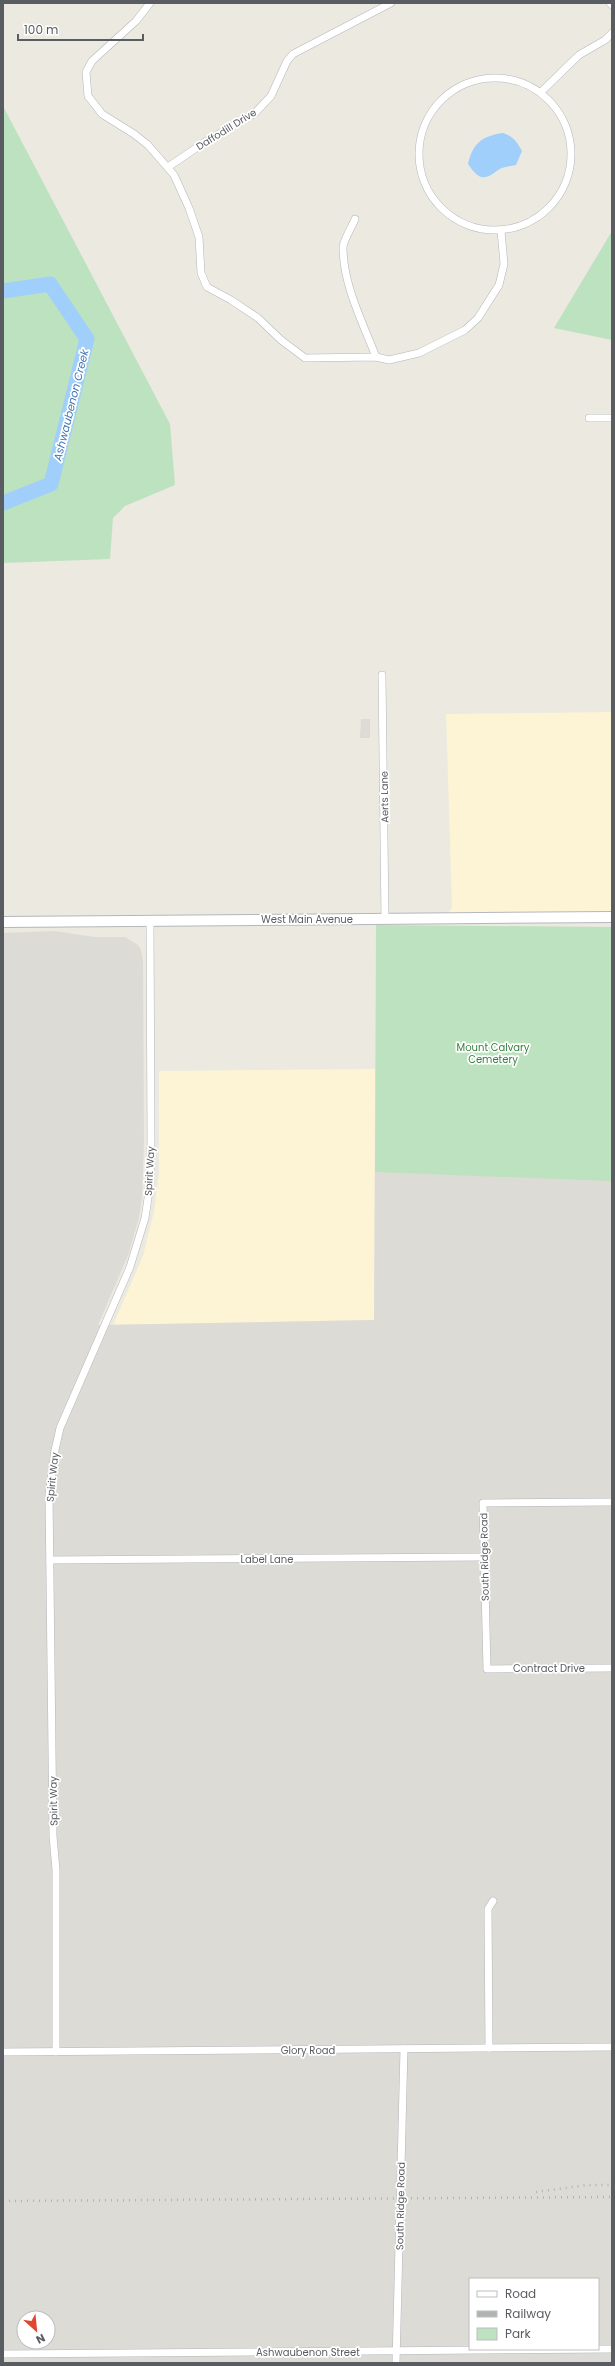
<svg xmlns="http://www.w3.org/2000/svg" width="615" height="2366" viewBox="0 0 615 2366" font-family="Poppins,sans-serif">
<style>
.commercial{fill:#fcf4d5}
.industrial{fill:#dddbd5;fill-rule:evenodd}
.green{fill:#bde2bf}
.water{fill:#a0cffb}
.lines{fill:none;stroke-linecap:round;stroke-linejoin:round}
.river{stroke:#a0cffb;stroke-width:15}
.minor-casing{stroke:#b3b6bb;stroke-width:8}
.secondary-casing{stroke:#b4b7bc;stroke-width:12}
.minor{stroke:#fff;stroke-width:7}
.secondary{stroke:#fff;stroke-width:10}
.rail{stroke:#b1b2b2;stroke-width:2.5;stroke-dasharray:1 5;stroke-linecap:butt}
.labels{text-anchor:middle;stroke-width:3.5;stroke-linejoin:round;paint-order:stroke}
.street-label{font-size:10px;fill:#595c61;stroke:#fff}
.park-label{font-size:10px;fill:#37813e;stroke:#fff}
.water-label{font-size:11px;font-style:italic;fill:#4275b3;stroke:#fff}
</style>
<rect width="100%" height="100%" fill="#ebe9e0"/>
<g class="commercial">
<polygon points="612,712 612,917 443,918 452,908 446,714"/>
<polygon points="375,1069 374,1320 113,1325 143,1256 154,1211 159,1174 159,1071"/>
</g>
<g class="industrial">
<polygon points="361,719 370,719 370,738 360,738"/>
<path d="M54,931l41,6h30l13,8 3,5 2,10 1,182 -2,55 -3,20 -10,36 -31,72 276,-5 1,-148 237,1v1190h-609v-1430zM470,2279h128v70h-128zM24,2318h24v24h-24z"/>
</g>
<g class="green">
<polygon points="3,106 170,424 175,485 125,506 113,518 110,559 3,563"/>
<polygon points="612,231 612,340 554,328"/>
<polygon points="376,925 612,927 612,1181 375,1172"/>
</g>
<path class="water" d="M503,133c10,3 14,9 19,18l-6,14c-5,1 -13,2 -18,5 -14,11 -19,10 -30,-6 5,-21 14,-28 35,-31z"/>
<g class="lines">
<polyline class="river" points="3,291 50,284 87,339 51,484 3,503"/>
<g class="minor-casing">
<g id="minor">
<polyline points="150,3 136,21 92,61 86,72 88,96 102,114 134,134 148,145 174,175 189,208 199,237 201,273 207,287 231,300 258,318 281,340 305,358 376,357 389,360 419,353 465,330 478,318 499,285 504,264 501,231"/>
<polyline points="610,3 612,5"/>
<circle cx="495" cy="154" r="76"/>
<polyline points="541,92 579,55 605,40 612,33"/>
<polyline points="168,167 205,142 255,113 271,96 287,61 293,54 391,3"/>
<path d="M355,219c-3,8 -11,20 -12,28 0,38 20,76 33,110"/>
<polyline points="589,418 612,418"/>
<polyline points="382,675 385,919"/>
<polyline points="612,1502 483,1503 487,1669 612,1668"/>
<polyline points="50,1560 484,1557"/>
<polyline points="489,2048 488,1909 493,1901"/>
<polyline points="3,2052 612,2047"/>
<polyline points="56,2052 56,1870 53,1836 49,1495 55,1450 60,1428 130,1267 145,1218 150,1185 151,1143 150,921"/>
<polyline points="3,2354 612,2349"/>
<polyline points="396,2363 404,2049"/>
</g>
</g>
<g class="secondary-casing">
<polyline id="secondary" points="3,922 612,917"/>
</g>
<use href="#minor" class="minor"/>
<use href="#secondary" class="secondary"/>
<g class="rail">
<polyline points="536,2192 587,2185 612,2185"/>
<polyline points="3,2201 612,2197"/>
</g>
</g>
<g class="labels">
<g class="street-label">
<text transform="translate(226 129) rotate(-32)" y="4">Daffodill Drive</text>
<text transform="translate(384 797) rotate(-91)" y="4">Aerts Lane</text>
<text x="307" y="923">West Main Avenue</text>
<text transform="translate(149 1171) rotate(-87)" y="4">Spirit Way</text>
<text transform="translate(52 1477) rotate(-84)" y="4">Spirit Way</text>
<text transform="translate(484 1557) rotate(-91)" y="4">South Ridge Road</text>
<text x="267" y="1563">Label Lane</text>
<text x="549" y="1672">Contract Drive</text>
<text transform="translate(53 1801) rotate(-91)" y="4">Spirit Way</text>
<text x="308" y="2054">Glory Road</text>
<text transform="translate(400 2206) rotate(-89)" y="4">South Ridge Road</text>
<text x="308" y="2356">Ashwaubenon Street</text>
</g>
<g class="park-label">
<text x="493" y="1051">Mount Calvary<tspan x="493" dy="12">Cemetery</tspan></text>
</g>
<g class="water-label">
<text transform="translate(71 405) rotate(-76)" y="4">Ashwaubenon Creek</text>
</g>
</g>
<rect width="615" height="2366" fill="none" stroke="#595c61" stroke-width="8"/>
<rect x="469" y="2278" width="130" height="72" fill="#ffffff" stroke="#bdbec0"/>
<rect x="477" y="2291" width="20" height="6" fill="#ffffff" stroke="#bdbec0"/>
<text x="505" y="2298" font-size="12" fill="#595c61">Road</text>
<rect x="477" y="2311" width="20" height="6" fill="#b1b2b2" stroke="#bdbec0"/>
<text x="505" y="2318" font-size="12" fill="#595c61">Railway</text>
<rect x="477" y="2328" width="20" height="12" fill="#bde2bf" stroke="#bdbec0"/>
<text x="505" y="2338" font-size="12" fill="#595c61">Park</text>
<g transform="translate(36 2330) rotate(153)"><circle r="19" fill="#ffffff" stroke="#bdbec0"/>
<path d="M0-3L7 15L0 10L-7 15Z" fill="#e14631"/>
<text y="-6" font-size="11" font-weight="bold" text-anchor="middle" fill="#595c61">N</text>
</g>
<path d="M18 34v6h125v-6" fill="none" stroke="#595c61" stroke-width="2"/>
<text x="24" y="34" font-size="12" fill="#595c61" stroke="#ffffff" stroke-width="3" paint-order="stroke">100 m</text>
</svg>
